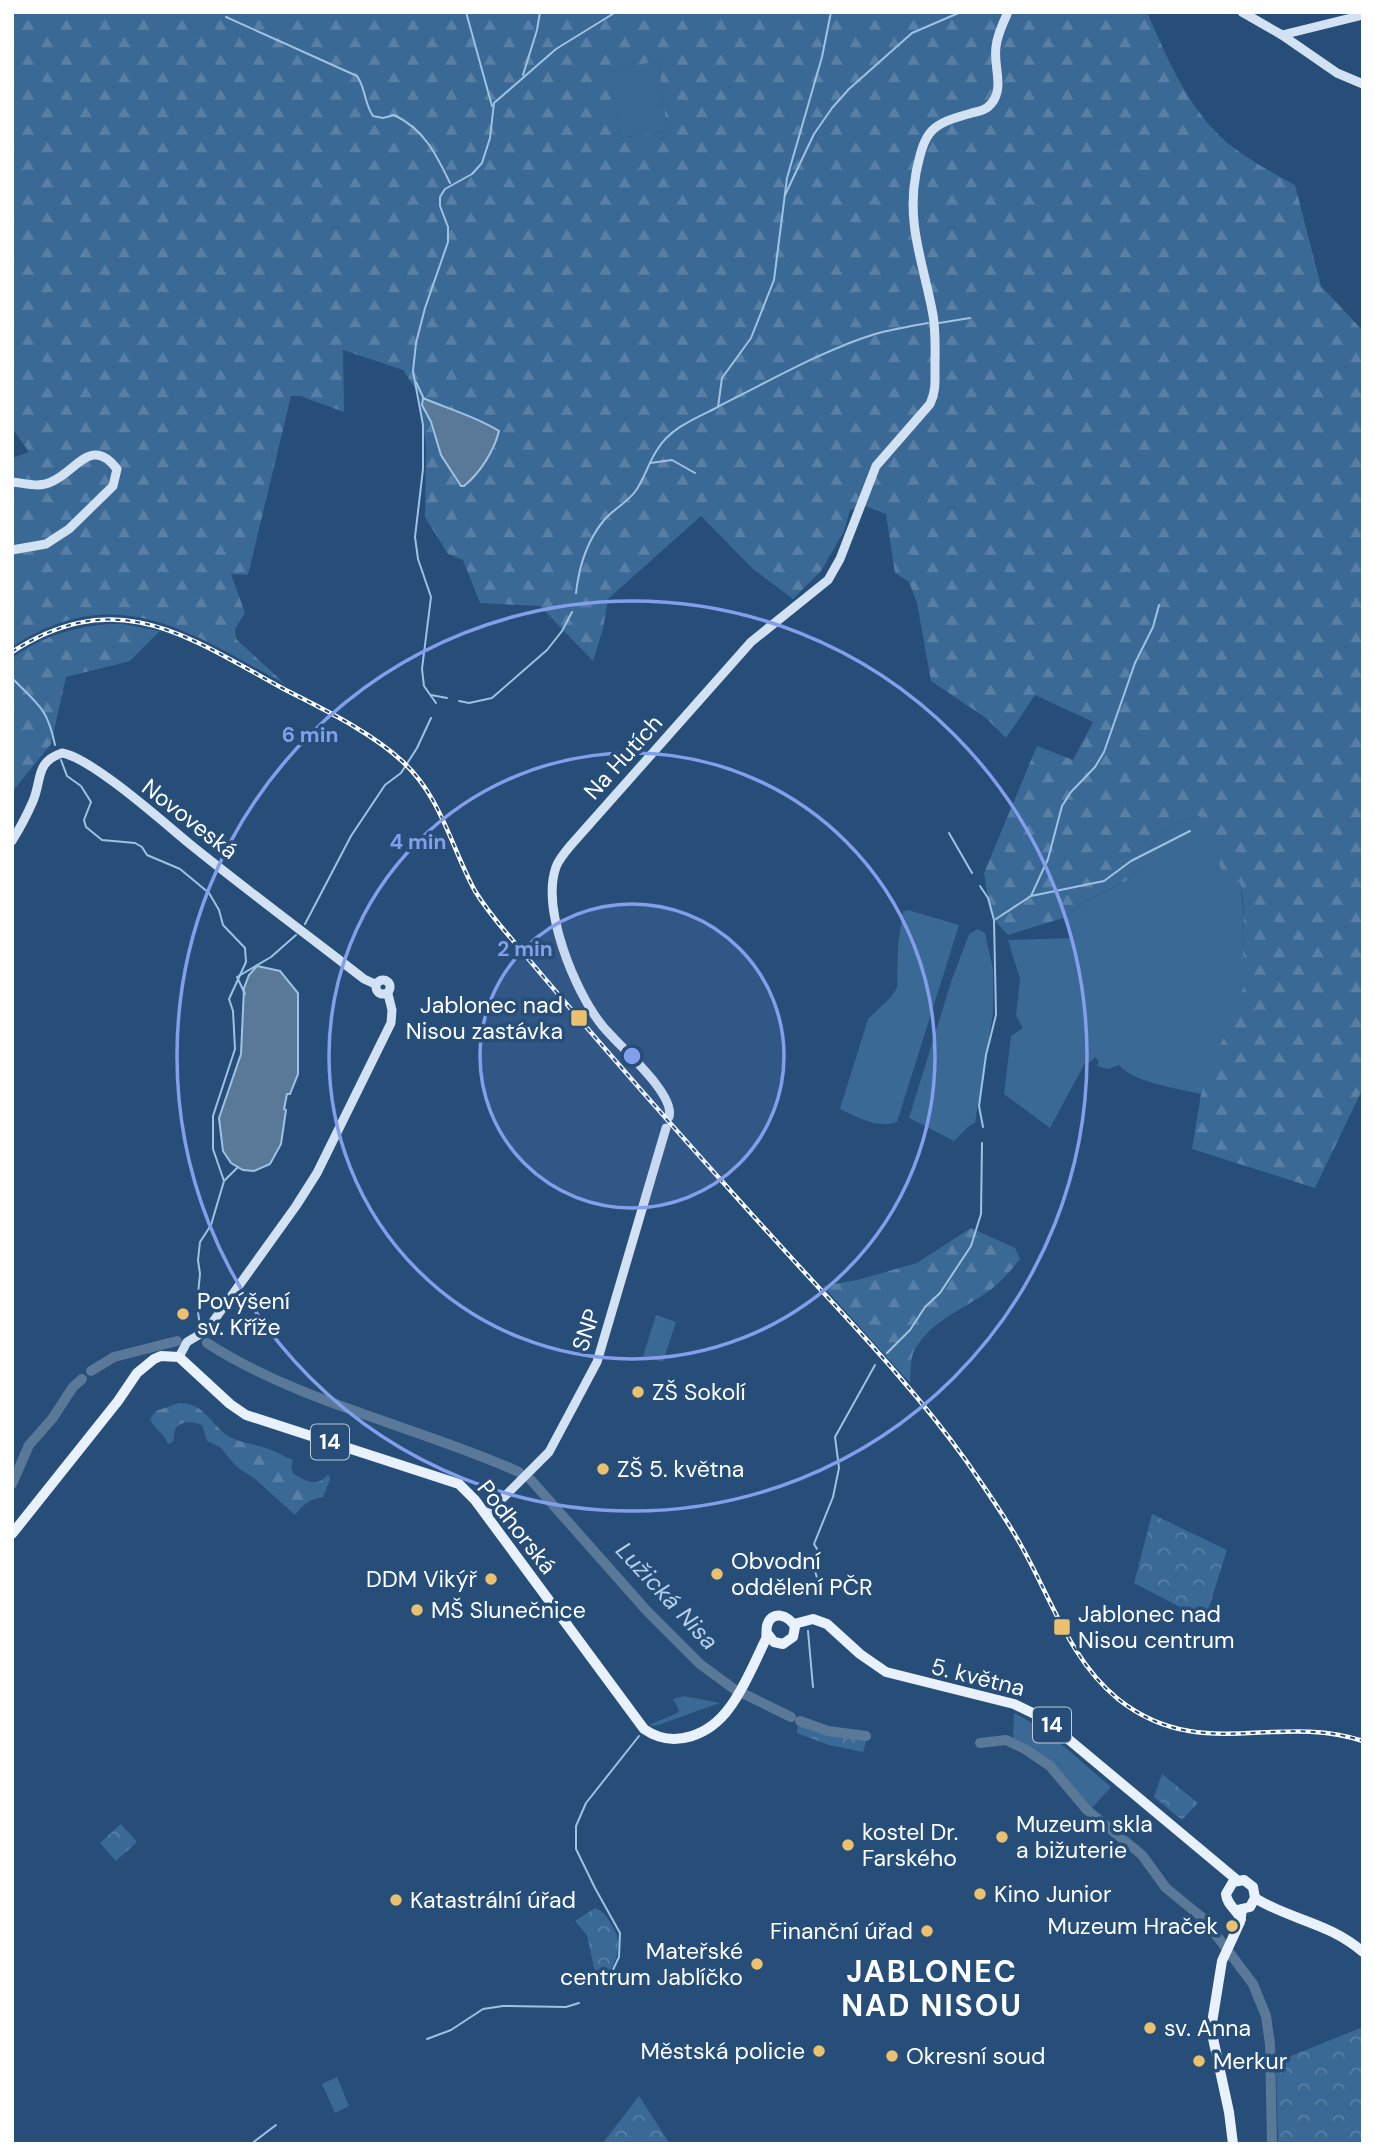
<svg xmlns="http://www.w3.org/2000/svg" width="1375" height="2156" viewBox="0 0 1375 2156" font-family="'DM Sans',sans-serif">
<style>
.grass{fill:#3a6996}
.forest{fill:url(#forest-firs);fill-rule:evenodd}
.park{fill:url(#park-crowns)}
.water{fill:#5a7897;stroke:#9ec2e3;stroke-width:2}
.lines{fill:none;stroke-linecap:round;stroke-linejoin:round}
.stream{stroke:#9ec2e3;stroke-width:2}
.river{stroke:#5a7897;stroke-width:10}
.secondary{stroke:#d2e2f3;stroke-width:9}
.primary{stroke:#e8f1fc;stroke-width:10}
.rail-casing{stroke:#fff;stroke-width:4.5}
.rail{stroke:#264e79;stroke-width:2;stroke-dasharray:5;stroke-linecap:butt}
.ring{fill:none;stroke:#839eea;stroke-width:3.5}
.poi-dot{fill:#ebc16f;stroke:#264e79;stroke-width:2.5}
.labels{text-anchor:middle;stroke-width:7;stroke-linejoin:round;paint-order:stroke}
.shield{fill:#264e79;stroke:#becad7;stroke-width:2}
.shield-label{font-size:21px;font-weight:bold;fill:#fff}
.street-label{font-size:23px;fill:#fff;stroke:#264e79}
.poi-label{font-size:23px;fill:#fff;stroke:#264e79;text-anchor:start}
.water-label{font-size:24px;font-style:italic;fill:#b4d0eb;stroke:#264e79}
.district-label{font-size:30px;font-weight:bold;letter-spacing:2px;fill:#fff;stroke:#264e79}
.centre{fill:#839eea;stroke:#264e79;stroke-width:3.5}
.ring-label{font-size:21px;text-anchor:middle;font-weight:bold;fill:#839eea;stroke:#264e79;stroke-width:7;stroke-linejoin:round;paint-order:stroke}
</style>
<defs>
<pattern id="forest-firs" width="22" height="20" patternUnits="userSpaceOnUse" patternTransform="scale(1.75)"><rect width="22" height="20" fill="#3a6996"/><path d="M5 1l3.5 6h-7zM16 11l3.5 6h-7z" fill="#5880a6"/></pattern>
<pattern id="park-crowns" width="20" height="18" patternUnits="userSpaceOnUse" patternTransform="scale(1.75)"><rect width="20" height="18" fill="#3a6996"/><path d="M2 6a3 3 0 1 1 6 0M12 15a3 3 0 1 1 6 0" fill="none" stroke="#5880a6"/></pattern>
</defs>
<rect width="100%" height="100%" fill="#264e79"/>
<g class="grass">
<polygon points="658,60 667,131 619,138 614,72"/>
<path d="M1200,816l11,23 29,42 4,37 -2,29 10,21 -47,118 -4,8c-22,-5 -69,-12 -82,-29l-11,4 -11,-3 2,-5 -4,-4 -6,6h-4l-35,65 -46,-34 7,-58 12,-8 -7,-12 4,-37 -12,-39 66,-2 -11,-20 25,-18 44,-22 11,-22 24,-28 15,-8z"/>
<path d="M908,910l51,15 -62,197c-19,7 -40,-5 -57,-13l28,-90 23,-22 6,-9 1,-43 5,-33z"/>
<polygon points="978,929 985,933 993,969 993,1014 975,1123 969,1126 954,1141 909,1118 951,982 969,934"/>
<polygon points="656,1315 676,1322 663,1362 643,1356"/>
<polygon points="684,1696 720,1703 655,1726 649,1725 677,1713 679,1710 673,1699"/>
<path d="M1014,1713c36,18 66,48 97,74l-20,22 -36,-44 -42,-26z"/>
<polygon points="337,2077 349,2106 335,2113 322,2084"/>
</g>
<g class="forest">
<path d="M12,12h1135c18,41 36,85 67,118 20,22 55,41 81,55l26,101 42,45v757l-48,100 -123,-39 9,-55 50,-126c-14,-15 -7,-33 -7,-51 0,-12 -2,-24 -4,-35l-15,-4 -26,-62 -17,4 -15,8 -24,28 -11,22 -44,22 -25,18 -55,17 -14,-15 -6,-22 -4,-25 53,-127 36,14 20,-38 -58,-27 -29,43 -20,-20 -55,-37 -14,-78 -8,-21 -14,-9 -9,-59 -21,-8 -15,4 -6,21 -23,40 -28,28 -40,-30 -52,-53 -93,83 -5,30 -10,32 -53,-55 -60,-3 -17,-43 -15,-6 -23,-37 1,-71 -7,-52 -16,-24 -60,-20 1,62 -44,-16h-9l-43,179 -17,-1 14,39 -10,16 1,10 49,45c-94,-51 -168,-106 -273,-37v-189l17,-6 -17,-24zM658,60l9,71 -48,7 -4,-66zM423,398c25,11 52,19 75,33l-6,19 -25,33c-8,-8 -17,-16 -24,-25 -4,-5 -20,-55 -20,-60z"/>
<path d="M122,624l38,7 -30,30 -64,16 -15,67 -39,48v-134c33,-24 71,-34 110,-34z"/>
<path d="M971,1228l44,20 5,11c-12,16 -26,30 -43,40 -23,14 -50,27 -63,52 -4,8 -3,22 -4,32l-87,-97 34,-6 60,-17z"/>
<path d="M179,1403c23,0 29,16 44,29 11,11 31,11 45,17 9,3 17,8 25,11l-2,7 2,6c13,9 25,15 35,1l2,5 -7,18c-13,2 -20,7 -28,18l-41,-37 -17,-11 -17,-20 -13,-6 -5,-16c-8,-4 -23,-5 -27,5 -1,4 -1,9 -2,12l-5,2c-3,-10 -14,-15 -18,-25l6,-8z"/>
</g>
<g class="park">
<polygon points="1152,1514 1227,1550 1205,1620 1134,1583"/>
<polygon points="798,1723 826,1732 867,1738 863,1752 829,1745 797,1733"/>
<polygon points="1162,1774 1198,1803 1182,1820 1154,1797"/>
<polygon points="121,1824 137,1842 116,1861 100,1843"/>
<path d="M595,1908c8,3 12,8 16,16 13,20 7,33 -4,53l-12,-4 -8,-38 -12,-14z"/>
<polygon points="1363,2027 1363,2144 1278,2144 1276,2062"/>
<polygon points="639,2096 670,2144 602,2144"/>
</g>
<g class="water">
<path d="M423,398c25,11 52,18 76,33 -5,20 -19,42 -35,55h-3l-20,-31 -10,-33 -9,-17z"/>
<polygon points="257,966 280,971 298,993 298,1074 290,1094 287,1094 284,1109 286,1110 281,1144 270,1164 254,1171 243,1170 231,1163 223,1151 219,1118 241,1054 244,988 249,975"/>
</g>
<g class="lines">
<g class="stream">
<polyline points="466,12 492,106"/>
<path d="M226,17l131,59c9,13 7,27 16,40l10,2 11,-3c30,14 42,39 56,68"/>
<polyline points="523,75 537,30 540,12"/>
<polyline points="785,195 814,134 832,108 849,89 912,33 961,12"/>
<polyline points="939,323 970,318"/>
<polyline points="416,382 424,399"/>
<path d="M719,406c51,-25 102,-55 156,-72 17,-5 36,-8 53,-11"/>
<polyline points="650,463 672,460 695,473"/>
<path d="M576,593c3,-27 11,-53 29,-74 9,-10 21,-16 29,-26 10,-12 14,-30 23,-43 13,-22 39,-32 61,-43l4,-29 29,-40 23,-58 13,-102 35,-121 9,-45"/>
<path d="M12,678c26,27 35,29 43,67"/>
<polyline points="431,695 447,698"/>
<polyline points="459,701 469,703 492,698 547,650 562,631 572,612"/>
<polyline points="436,703 424,686 422,669 431,597 418,559 415,537 423,469 423,425 413,371 416,343 425,308 448,242 448,227 440,206 440,197 445,189 472,174 482,163 490,138 494,103 556,49 616,12"/>
<polyline points="61,760 67,776 81,786 91,802 84,820 86,827 102,840 135,843 142,847 147,855 180,869 209,893 219,910 223,925 245,948 246,962 229,999 233,1011 235,1049 213,1116 213,1149 224,1181 211,1225 200,1242 198,1260 200,1274 197,1304 200,1327"/>
<polyline points="949,833 972,873"/>
<polyline points="980,886 988,898 994,920 996,1015 986,1055 979,1106 983,1127"/>
<polyline points="1031,896 1048,859 1062,806 1071,792 1095,767 1104,752 1135,663 1153,627 1159,605"/>
<polyline points="996,919 1031,896 1104,881 1131,861 1190,831"/>
<polyline points="305,924 351,836 385,785 401,773 417,748 431,718"/>
<polyline points="245,994 237,977 271,957 296,935"/>
<polyline points="225,1180 238,1167"/>
<polyline points="887,1353 910,1330 925,1307 940,1293 971,1246 981,1214 982,1143"/>
<polyline points="820,1588 815,1571 817,1549 814,1544 833,1497 839,1468 835,1437 875,1365"/>
<polyline points="808,1631 813,1687"/>
<polyline points="611,1974 619,1957 620,1933 595,1888 576,1849 576,1826 586,1803 639,1736"/>
<polyline points="427,2039 451,2030 483,2009 503,2006 566,2007 579,2003"/>
<polyline points="251,2144 276,2125"/>
</g>
<g class="river">
<path d="M207,1343c95,61 210,83 312,129"/>
<polyline points="91,1371 114,1357 177,1341"/>
<polyline points="531,1480 647,1611 700,1664 734,1689 791,1717"/>
<polyline points="12,1484 29,1445 52,1419 73,1387 82,1379"/>
<polyline points="800,1721 828,1731 866,1736"/>
<polyline points="980,1743 1006,1740 1025,1749 1050,1766 1087,1810 1142,1855 1166,1888 1204,1919 1253,1984 1266,2016 1270,2044 1272,2144"/>
</g>
<g class="secondary">
<polyline points="1242,12 1282,35 1337,73 1363,84"/>
<polyline points="1282,35 1363,15"/>
<path d="M12,482c13,1 27,6 39,0 25,-10 40,-47 66,-13l-4,17 -44,43 -23,15 -34,6"/>
<path d="M12,841c8,-13 15,-26 21,-40 9,-21 2,-39 29,-48 30,5 102,70 129,92 57,46 115,89 173,134l11,5"/>
<circle cx="383" cy="987" r="7"/>
<path d="M669,1117c7,-24 -53,-73 -68,-93 -26,-33 -60,-115 -45,-157 3,-8 9,-15 15,-22l180,-203 77,-62 12,-21 36,-93 54,-62c6,-12 5,-23 5,-36 0,-18 1,-36 -2,-53 -9,-50 -27,-90 -17,-142 9,-44 15,-49 56,-60 8,-2 14,-3 19,-9 14,-16 2,-38 5,-57 1,-12 7,-24 12,-35"/>
<polyline points="179,1357 187,1342 207,1330 296,1206 317,1173 391,1023 392,1010 388,994"/>
<polyline points="486,1515 549,1452 597,1362 666,1128"/>
</g>
<g class="primary">
<path d="M12,1534l106,-133 19,-28 17,-14 7,-3 18,1 51,47 16,11 213,69 16,16 169,229c30,21 66,6 86,-22 15,-20 25,-46 36,-68 1,-4 0,-9 1,-13 4,-17 22,-11 28,1l-2,10 -10,7 -9,-2 -7,-9"/>
<polyline points="794,1624 813,1619 827,1624 860,1654 886,1672 1014,1704 1043,1718 1237,1880"/>
<path d="M1255,1898c35,22 73,24 108,54"/>
<path d="M1237,1910l13,-3 5,-9 -2,-11 -9,-7 -11,2 -7,12c1,11 10,15 15,25"/>
<polyline points="1233,2144 1229,2112 1211,2029 1222,1961 1240,1922 1242,1910"/>
</g>
<g class="rail-casing">
<path id="rail" d="M12,652c105,-68 175,-16 270,36 40,21 86,42 120,73 39,35 49,86 73,130 10,16 22,31 34,45 87,104 176,205 267,305 65,72 135,142 191,221 19,28 40,57 56,87 29,52 48,112 95,150 82,65 157,13 245,42"/>
</g>
<use href="#rail" class="rail"/>
</g>
<circle cx="632" cy="1056" r="152" fill="#839eea" fill-opacity=".12"/>
<g class="ring">
<circle cx="632" cy="1056" r="152"/>
<circle cx="632" cy="1056" r="303"/>
<circle cx="632" cy="1056" r="455"/>
</g>
<g class="poi-dot">
<rect x="570" y="1009" width="18" height="18" rx="3.5"/>
<circle cx="183" cy="1314" r="7"/>
<circle cx="638" cy="1392" r="7"/>
<circle cx="603" cy="1469" r="7"/>
<circle cx="717" cy="1574" r="7"/>
<circle cx="491" cy="1579" r="7"/>
<circle cx="417" cy="1610" r="7"/>
<rect x="1053" y="1618" width="18" height="18" rx="3.5"/>
<circle cx="1002" cy="1837" r="7"/>
<circle cx="848" cy="1845" r="7"/>
<circle cx="980" cy="1894" r="7"/>
<circle cx="396" cy="1900" r="7"/>
<circle cx="1232" cy="1926" r="7"/>
<circle cx="927" cy="1931" r="7"/>
<circle cx="757" cy="1964" r="7"/>
<circle cx="1150" cy="2028" r="7"/>
<circle cx="819" cy="2051" r="7"/>
<circle cx="892" cy="2056" r="7"/>
<circle cx="1199" cy="2061" r="7"/>
</g>
<g class="labels">
<g class="shield">
<rect x="311" y="1424.5" width="38" height="35" rx="5"/>
<rect x="1033" y="1707.5" width="38" height="35" rx="5"/>
</g>
<g class="shield-label">
<text x="330" y="1449">14</text>
<text x="1052" y="1732">14</text>
</g>
<g class="street-label">
<text transform="translate(623 757) rotate(-48)" y="8">Na Hutích</text>
<text transform="translate(190 819) rotate(38)" y="8">Novoveská</text>
<text transform="translate(586 1330) rotate(-71)" y="8">SNP</text>
<text transform="translate(517 1527) rotate(52)" y="8">Podhorská</text>
<text transform="translate(978 1677) rotate(14)" y="8">5. května</text>
</g>
<g class="poi-label">
<text x="563" y="1013" text-anchor="end">Jablonec nad<tspan x="563" dy="26">Nisou zastávka</tspan></text>
<text x="197" y="1309">Povýšení<tspan x="197" dy="26">sv. Kříže</tspan></text>
<text x="652" y="1400">ZŠ Sokolí</text>
<text x="617" y="1477">ZŠ 5. května</text>
<text x="731" y="1569">Obvodní<tspan x="731" dy="26">oddělení PČR</tspan></text>
<text x="477" y="1587" text-anchor="end">DDM Vikýř</text>
<text x="431" y="1618">MŠ Slunečnice</text>
<text x="1078" y="1622">Jablonec nad<tspan x="1078" dy="26">Nisou centrum</tspan></text>
<text x="1016" y="1832">Muzeum skla<tspan x="1016" dy="26">a bižuterie</tspan></text>
<text x="862" y="1840">kostel Dr.<tspan x="862" dy="26">Farského</tspan></text>
<text x="994" y="1902">Kino Junior</text>
<text x="410" y="1908">Katastrální úřad</text>
<text x="1218" y="1934" text-anchor="end">Muzeum Hraček</text>
<text x="913" y="1939" text-anchor="end">Finanční úřad</text>
<text x="743" y="1959" text-anchor="end">Mateřské<tspan x="743" dy="26">centrum Jablíčko</tspan></text>
<text x="1164" y="2036">sv. Anna</text>
<text x="805" y="2059" text-anchor="end">Městská policie</text>
<text x="906" y="2064">Okresní soud</text>
<text x="1213" y="2069">Merkur</text>
</g>
<g class="water-label">
<text transform="translate(667 1596) rotate(47)" y="8">Lužická Nisa</text>
</g>
<g class="district-label">
<text x="932" y="1982">JABLONEC<tspan x="932" dy="34">NAD NISOU</tspan></text>
</g>
</g>
<circle cx="632" cy="1056" r="10" class="centre"/>
<g class="ring-label">
<text x="310" y="742">6 min</text>
<text x="418" y="849">4 min</text>
<text x="525" y="956">2 min</text>
</g>
<rect width="1375" height="2156" fill="none" stroke="#ffffff" stroke-width="28"/>
</svg>
